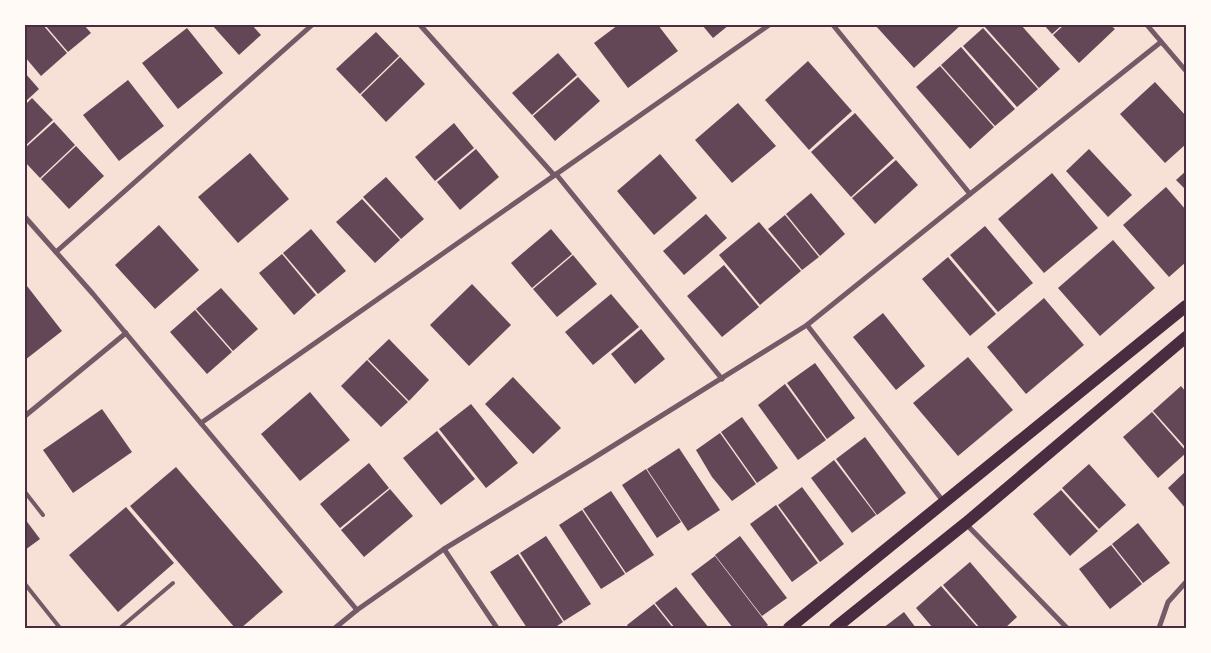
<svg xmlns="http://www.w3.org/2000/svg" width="1211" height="653" viewBox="0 0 1211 653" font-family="Mulish,sans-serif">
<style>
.building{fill:#644757}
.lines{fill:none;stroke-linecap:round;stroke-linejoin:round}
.service{stroke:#755966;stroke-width:4}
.minor{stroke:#755966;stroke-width:5}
.primary{stroke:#4a2c40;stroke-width:12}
.neatline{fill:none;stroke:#4a2c40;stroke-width:2}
</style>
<rect width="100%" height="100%" fill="#f7e1d7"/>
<g class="building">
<polygon points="25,25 43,25 67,53 41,76 25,57"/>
<polygon points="45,25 84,25 91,33 68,52"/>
<polygon points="212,25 252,25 261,35 239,55"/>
<polygon points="618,25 658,25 678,51 628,88 594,43"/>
<polygon points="702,25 729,25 713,38"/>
<polygon points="875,25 961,25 914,68"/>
<polygon points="987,25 1021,25 1060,69 1039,88 985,27"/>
<polygon points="1044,25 1062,25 1052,34"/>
<polygon points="1064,25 1110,25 1115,29 1079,63 1053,35"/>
<polygon points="187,28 223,73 178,109 142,63"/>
<polygon points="983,28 1038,89 1017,107 963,46"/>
<polygon points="376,32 399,56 360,94 336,69"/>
<polygon points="961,47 1015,109 995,126 941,65"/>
<polygon points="558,53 577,75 532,115 512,93"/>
<polygon points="400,57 425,84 386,122 361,95"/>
<polygon points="808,61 852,111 809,150 765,100"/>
<polygon points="940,66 994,127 970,149 916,87"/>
<polygon points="25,73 39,89 25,102"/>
<polygon points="578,77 600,101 555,141 533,116"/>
<polygon points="128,80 164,126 119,161 83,115"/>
<polygon points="1155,82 1186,116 1186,144 1165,163 1120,114"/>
<polygon points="32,98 53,120 25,146 25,105"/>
<polygon points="738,103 776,146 732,183 695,140"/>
<polygon points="855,113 894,158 851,197 811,152"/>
<polygon points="54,122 75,145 40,178 25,162 25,148"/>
<polygon points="454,123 474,148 435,181 415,157"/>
<polygon points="76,146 104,176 69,209 41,179"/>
<polygon points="476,149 499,177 460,210 437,182"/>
<polygon points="1089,149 1132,195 1108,217 1066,171"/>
<polygon points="250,153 289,199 238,243 198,197"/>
<polygon points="660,154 697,198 654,235 617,191"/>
<polygon points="896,160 918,185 875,224 852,198"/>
<polygon points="1186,171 1186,190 1176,180"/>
<polygon points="1052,173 1098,228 1044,273 998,219"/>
<polygon points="386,177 424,219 401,239 363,197"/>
<polygon points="1166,187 1186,210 1186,262 1169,277 1123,225"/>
<polygon points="811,193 845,234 820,256 786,214"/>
<polygon points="362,199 400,240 375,263 336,222"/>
<polygon points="706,214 727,238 684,275 663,251"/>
<polygon points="785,215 819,257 802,270 768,229"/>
<polygon points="759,222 801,271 760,305 719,255"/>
<polygon points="159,225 199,270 155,309 115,265"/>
<polygon points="985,226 1033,283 998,312 950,255"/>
<polygon points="311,229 346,271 318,294 283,253"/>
<polygon points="551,229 572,254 532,288 511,263"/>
<polygon points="1113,240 1155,288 1100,336 1058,288"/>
<polygon points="282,254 316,295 294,315 259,273"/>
<polygon points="573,255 597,284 557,317 533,289"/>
<polygon points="948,257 996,314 970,336 922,279"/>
<polygon points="724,265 759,307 722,337 687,296"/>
<polygon points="472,284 511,325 469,366 430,325"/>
<polygon points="27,286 62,331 25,360 25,287"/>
<polygon points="221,288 258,329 233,351 196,309"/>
<polygon points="611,294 639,327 593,365 565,332"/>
<polygon points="1044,298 1084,345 1026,394 987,347"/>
<polygon points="195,310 232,352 207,374 170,332"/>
<polygon points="883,313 925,366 896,390 853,337"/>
<polygon points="641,329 665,359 635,384 611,354"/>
<polygon points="389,339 429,380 409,401 368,359"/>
<polygon points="968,357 1013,410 958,456 913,403"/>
<polygon points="367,360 408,402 381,427 341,386"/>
<polygon points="815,363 855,418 827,439 787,383"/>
<polygon points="513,377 561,428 533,454 485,404"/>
<polygon points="785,384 826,440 798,460 758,405"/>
<polygon points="1181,386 1186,392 1186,448 1153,411"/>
<polygon points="310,392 350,440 300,481 261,434"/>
<polygon points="471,404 518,463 486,488 439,429"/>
<polygon points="102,409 132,452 73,493 43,450"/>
<polygon points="1152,412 1186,451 1186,453 1158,478 1123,437"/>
<polygon points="742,417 778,468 757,483 721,432"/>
<polygon points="437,431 475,479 441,505 403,458"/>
<polygon points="720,433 756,484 732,501 712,477 696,450"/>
<polygon points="865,437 906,493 877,515 836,459"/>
<polygon points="679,448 720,510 688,531 647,469"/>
<polygon points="834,460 876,515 852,533 811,478"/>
<polygon points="369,463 389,488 340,528 320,504"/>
<polygon points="1089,464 1126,505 1099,529 1062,488"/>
<polygon points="176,467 283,592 241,628 235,628 130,506"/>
<polygon points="646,469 681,522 657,538 622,485"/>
<polygon points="1186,471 1186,509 1168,488"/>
<polygon points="802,487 844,544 820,562 778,505"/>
<polygon points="390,489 413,516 364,557 341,530"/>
<polygon points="1061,490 1098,531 1070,556 1033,514"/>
<polygon points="611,491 654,555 626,573 583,509"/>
<polygon points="776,505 818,563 792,582 750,524"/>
<polygon points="126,507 174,563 118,612 69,555"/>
<polygon points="582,510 625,574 601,589 559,525"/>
<polygon points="25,519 40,539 25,550"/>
<polygon points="1138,523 1170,563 1143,583 1112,544"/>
<polygon points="546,536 591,604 564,621 520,553"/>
<polygon points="740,536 787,598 762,616 715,555"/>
<polygon points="1111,545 1142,584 1110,609 1079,569"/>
<polygon points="518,554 563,622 554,628 527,628 490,572"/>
<polygon points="715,556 768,625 764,628 733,628 691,574"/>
<polygon points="970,562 1017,617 1005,628 980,628 943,585"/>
<polygon points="941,586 978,628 933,628 916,608"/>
<polygon points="676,587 709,628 675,628 655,603"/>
<polygon points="654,604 673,628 629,628 627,625"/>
<polygon points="904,612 916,628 883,628"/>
</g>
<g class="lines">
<g class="service">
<polyline points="25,492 43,515"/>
<polyline points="25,584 60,628"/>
<polyline points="120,628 173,583"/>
</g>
<g class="minor">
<polyline points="420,25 554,175"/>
<polyline points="833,25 970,194"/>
<polyline points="1147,25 1186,71"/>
<polyline points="556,174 722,379"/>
<polyline points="25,217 93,294 357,610"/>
<polyline points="56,252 312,25"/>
<polyline points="807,325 943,501"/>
<polyline points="25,416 126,333"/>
<polyline points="201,423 769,25"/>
<polyline points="966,524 1067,628"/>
<polyline points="444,549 497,628"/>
<polyline points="335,628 357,610 444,549 592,459 807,325 970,194 1161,42"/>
<polyline points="1159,628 1168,602 1186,582"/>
</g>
<g class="primary">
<polyline points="789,628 1186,306"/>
<polyline points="835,628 966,523 1186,337"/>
</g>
</g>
<rect width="1211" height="653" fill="none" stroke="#fffaf5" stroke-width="52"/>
<rect x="26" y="26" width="1159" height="601" class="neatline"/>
</svg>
